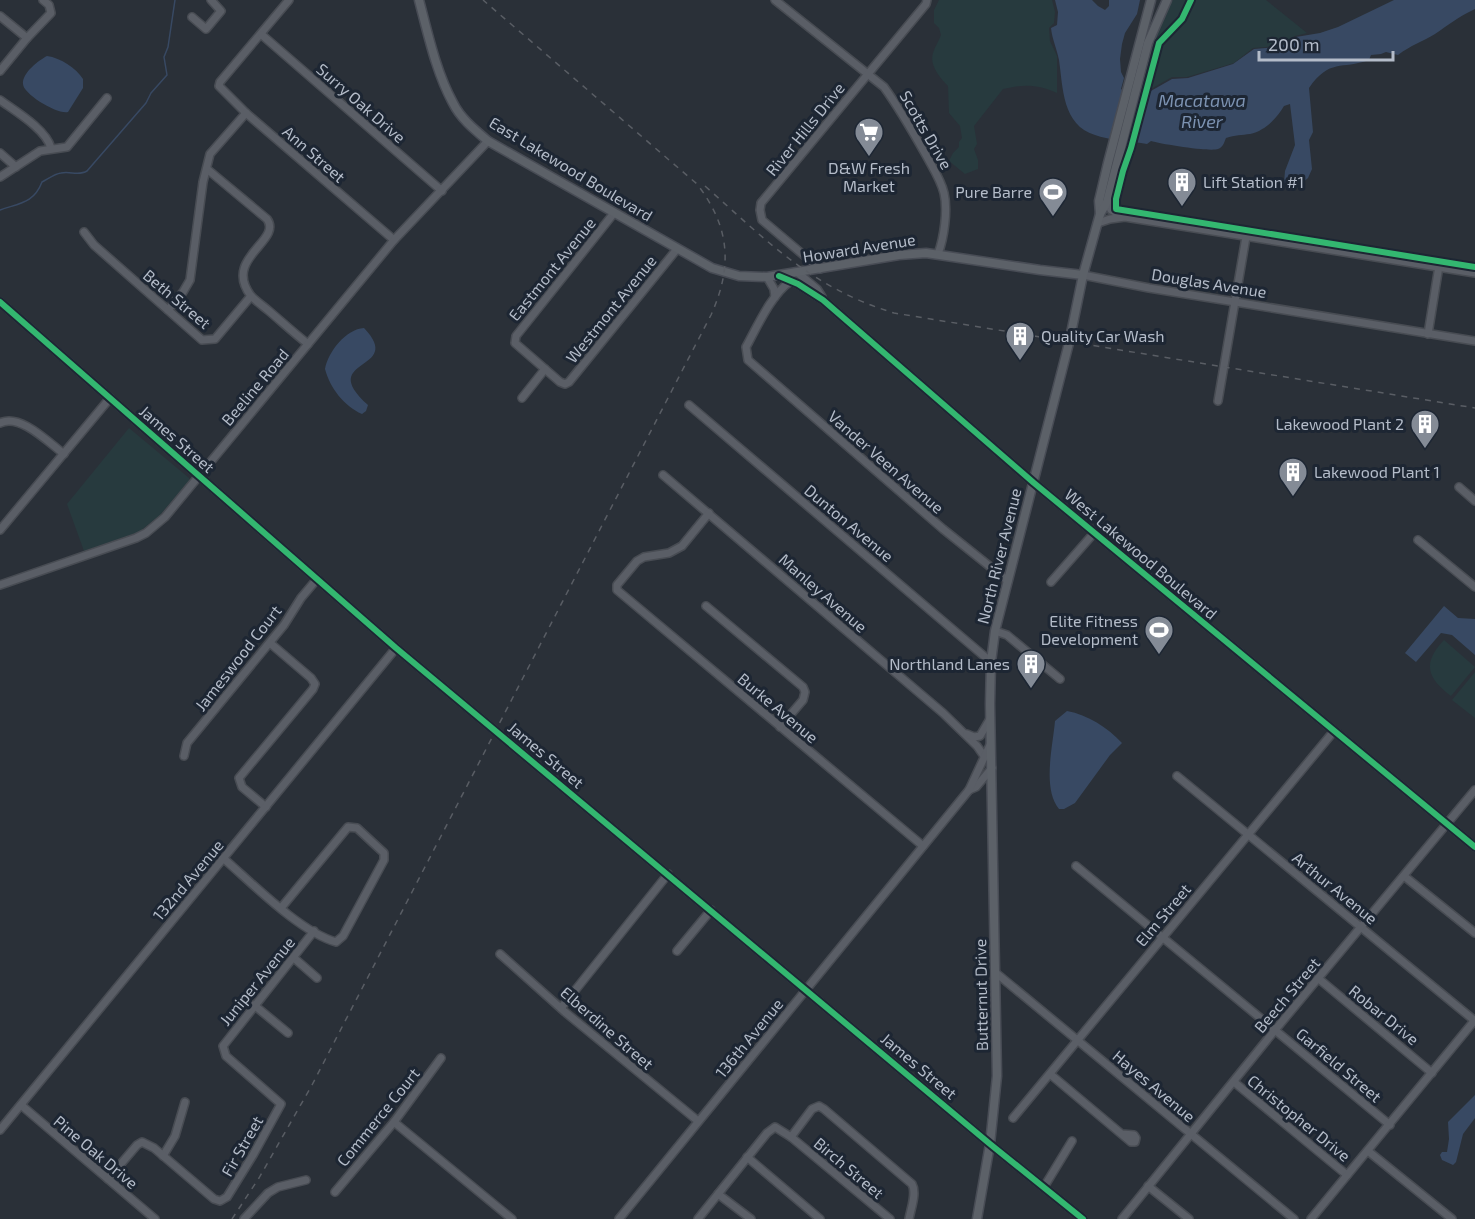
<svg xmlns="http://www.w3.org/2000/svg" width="1475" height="1219" viewBox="0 0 1475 1219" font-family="'Exo 2',sans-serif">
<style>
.green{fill:#273a3e}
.water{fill:#384963}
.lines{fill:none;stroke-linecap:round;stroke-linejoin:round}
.stream{stroke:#384963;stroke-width:1.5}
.minor-casing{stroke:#484c53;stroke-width:10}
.major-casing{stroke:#484c55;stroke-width:11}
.minor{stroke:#5a5e66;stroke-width:7}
.major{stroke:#5c6168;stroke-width:8}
.rail{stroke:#595d64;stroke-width:1.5;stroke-dasharray:6 6;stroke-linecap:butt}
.cycleway-casing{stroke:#1d2633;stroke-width:10}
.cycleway{stroke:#33b770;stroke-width:6}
.labels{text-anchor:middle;stroke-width:6;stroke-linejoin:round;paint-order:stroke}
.street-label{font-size:16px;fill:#b4bcc9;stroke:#1d2633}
.poi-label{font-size:16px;fill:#b4bcc9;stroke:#1d2633;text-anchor:end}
.water-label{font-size:18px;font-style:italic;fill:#7c92b1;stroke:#1d2633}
</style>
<rect width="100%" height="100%" fill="#2a3038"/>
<g class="green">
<path d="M939,0h113l3,12 -1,11 -5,5 1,13 7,15v37c-19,-9 -34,-9 -54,-4l-29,37 3,18 -3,5 4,11v9l-13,5 -16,-13 4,-8 6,-6v-5l3,-4 -2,-12 -11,-13 -1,-27c-8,-8 -19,-21 -15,-33 2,-7 6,-12 8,-18l-2,-7 -5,-5v-13z"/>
<path d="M1173,0h93l41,33 -12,3 -15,10 -27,2 -19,15 -47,14h-15l-21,12 -10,-3c7,-28 13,-63 32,-86z"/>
<polygon points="129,428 189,478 189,481 159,516 139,532 84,551 67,504"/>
<path d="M1444,640l31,27 -24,29c-24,-18 -29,-33 -7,-56z"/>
<polygon points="1475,672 1475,718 1452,700"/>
</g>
<g class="water">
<path d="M1055,0h37l6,6 7,4 4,-4v-6h31l-3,14 -12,19 -3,11 -2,15 1,13 3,6 -3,11 7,5 14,2 30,-17 16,-1 45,-14 21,-15 26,-2 16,-10 24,-4 18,-6 56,-27h81v9c-15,7 -27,16 -40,25 -13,8 -24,11 -37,21l-12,-3 -5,2 -10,1 -2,5c-28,10 -39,-2 -60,28l4,44 -4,8 3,29 -4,9 -14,12 -5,-1 -5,-6 1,-12 10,-26 -5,-41 -6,2c-7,12 -19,25 -34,28 -8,1 -15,1 -24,4 -2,5 -3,9 -8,11 -8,3 -57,-5 -67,-8l-4,3 -6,-1c-15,-2 -32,-3 -46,-8 -33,-10 -32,-48 -36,-75 -2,-11 -7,-21 -8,-32l6,-3 1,-13z"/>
<path d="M47,56c14,2 29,12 36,23v9l-15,24c-10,3 -45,-18 -45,-28 -1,-11 16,-24 24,-28z"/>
<path d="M364,328c42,44 -49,29 4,77l-2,6 -4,3c-18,-8 -32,-26 -37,-45 3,-17 21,-40 39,-41z"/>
<polygon points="1444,606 1458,618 1475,619 1475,655 1452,635 1441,633 1416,662 1405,653"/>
<path d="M1067,711c21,4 40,16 55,32l-12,12 -35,48 -11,6h-5c-17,-20 -6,-64 -4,-88z"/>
<polygon points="1475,1095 1475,1118 1463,1134 1456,1162 1453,1165 1442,1160 1440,1155 1442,1152 1447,1152 1449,1139 1448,1122"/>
</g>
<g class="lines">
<path class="stream" d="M0,210c20,-7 34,-7 42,-28 6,-3 12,-8 19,-9 9,-2 18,3 26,-2l59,-68 5,-10 16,-18 -3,-18 4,-10 7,-47"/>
<g class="minor-casing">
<g id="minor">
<polyline points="289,0 220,82 219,86 246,113 394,240"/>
<path d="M775,0l109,87c16,22 29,45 42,68 7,13 15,25 18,38 4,17 0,45 -6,61"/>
<polyline points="0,16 27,38"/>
<polyline points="192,17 206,29 221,11 211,0"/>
<polyline points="262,35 442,191"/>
<polyline points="0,71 27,38 51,13 49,5 43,0"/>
<path d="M0,100c15,11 46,29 51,48"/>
<polyline points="0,153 16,167"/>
<path d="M207,169l60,50c16,22 -45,39 -16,77 5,5 12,10 18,15 13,11 26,23 39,33"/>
<polyline points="0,177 40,151 67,147 107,98"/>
<polyline points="1107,202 1111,210 1122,216"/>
<polyline points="614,213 516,336 515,343 560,382 565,384 569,382 677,249"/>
<polyline points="1098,223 1110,219 1125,217 1475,273"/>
<polyline points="84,232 94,245 202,340 215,339 251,296"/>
<polyline points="820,269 762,220 760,210 761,203 926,4 927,0"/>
<polyline points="798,273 817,289 822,297"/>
<polyline points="1083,275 1149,288 1475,341"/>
<polyline points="779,276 798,284 823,300 1034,483 1475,847"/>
<polyline points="767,277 774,289 775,297"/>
<path d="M791,281c-19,12 -34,46 -45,66l2,13 195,169 65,52"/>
<polyline points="0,302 396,648 990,1144 1083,1219"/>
<polyline points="168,310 183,292 190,280 203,182 210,154 246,113"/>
<polyline points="1428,334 1439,266"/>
<polyline points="522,398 545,369"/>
<polyline points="1218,401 1246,237"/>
<polyline points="689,405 991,662"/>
<path d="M0,423c20,-10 48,19 64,31"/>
<polyline points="663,475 943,713 977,746 984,756"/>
<polyline points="1459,487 1475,501"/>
<polyline points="709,513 682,546 669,553 644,557 637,561 617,585 617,590 923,846"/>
<polyline points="0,530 110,398"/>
<polyline points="1418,540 1475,587"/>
<polyline points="1051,582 1094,533"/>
<polyline points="0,585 136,538 146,533 165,517 394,240 488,141"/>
<polyline points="706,606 803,687 805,692 803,700 780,727"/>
<polyline points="995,631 1007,635 1060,679"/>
<polyline points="967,734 974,737 980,736 990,719"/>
<polyline points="184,756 187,743 284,625 301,598 317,579"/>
<polyline points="1177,776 1475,1021"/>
<polyline points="969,790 976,787 992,768"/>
<polyline points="266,807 242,787 239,778 313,689 315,684 311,678 270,643"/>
<path d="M223,858c30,26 77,74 113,84l7,-6 41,-76v-7l-27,-25 -9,-1 -67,81"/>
<polyline points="1076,866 1390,1125"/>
<polyline points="1404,876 1475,933"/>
<polyline points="677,951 711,910"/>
<polyline points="500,954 565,1012 698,1121"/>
<polyline points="294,958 317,978"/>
<polyline points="996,973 1294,1219"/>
<polyline points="1319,979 1432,1073"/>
<polyline points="254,1005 288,1033"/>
<polyline points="561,1008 668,874"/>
<polyline points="1050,1074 1131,1142 1135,1142 1136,1138 1134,1135 1122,1134"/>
<polyline points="1234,1082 1347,1175"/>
<polyline points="21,1105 155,1219"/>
<polyline points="1013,1118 1334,731"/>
<polyline points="394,1122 512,1219"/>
<polyline points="0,1130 396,648"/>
<path d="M791,1137l21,-28 7,-3 5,3 88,75c5,9 -1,24 -3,35"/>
<polyline points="1368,1151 1452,1219"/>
<polyline points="163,1156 175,1136 185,1102"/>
<polyline points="747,1157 820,1219"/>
<polyline points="108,1179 137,1145 142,1142 154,1148 214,1199 220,1201 227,1197 253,1155 281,1104 226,1056 223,1046 314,931"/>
<polyline points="1148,1186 1189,1219"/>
<polyline points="1044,1187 1072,1141"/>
<polyline points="335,1192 394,1122 441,1058"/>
<polyline points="718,1194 751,1219"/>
<polyline points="244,1219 268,1193 278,1187 306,1180"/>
<polyline points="619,1219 969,790 990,745"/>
<polyline points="698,1219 767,1133 775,1127 791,1137 890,1219"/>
<polyline points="1122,1219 1275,1030 1475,790"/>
<polyline points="1311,1219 1475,1020"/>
</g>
</g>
<g class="major-casing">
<g id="major">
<path d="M419,0c9,34 17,72 34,103 8,16 22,27 35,38l224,127 27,8 28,1 132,-22 27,-2 114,17 43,5"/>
<polyline points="1100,214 1099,201 1108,163 1151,0"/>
<polyline points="977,1219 990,1144 997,1076 990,704 991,662 995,631 1069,343 1083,275 1100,214 1107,202 1148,43 1167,0"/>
</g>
</g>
<use href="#minor" class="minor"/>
<use href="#major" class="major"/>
<g class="rail">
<path d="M705,186c63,56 107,102 189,127l581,95"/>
<path d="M232,1219l27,-41 53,-93 399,-770c22,-49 19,-88 -14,-131l-214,-184"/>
</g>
<g class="cycleway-casing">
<g id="cycleway">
<polyline points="1191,0 1182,19 1159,43 1131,148 1123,171 1116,199 1116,209 1475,267"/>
<polyline points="779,276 798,284 823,300 1034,483 1475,847"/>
<polyline points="0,302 396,648 990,1144 1083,1219"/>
</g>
</g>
<use href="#cycleway" class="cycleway"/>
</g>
<defs>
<g id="supermarket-pin" transform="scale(1.5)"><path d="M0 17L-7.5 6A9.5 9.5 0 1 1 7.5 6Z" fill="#848b96" stroke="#1d2633"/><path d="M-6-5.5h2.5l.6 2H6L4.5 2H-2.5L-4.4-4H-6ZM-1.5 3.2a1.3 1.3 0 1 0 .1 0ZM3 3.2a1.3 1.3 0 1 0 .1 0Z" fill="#fff"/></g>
<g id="building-pin" transform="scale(1.5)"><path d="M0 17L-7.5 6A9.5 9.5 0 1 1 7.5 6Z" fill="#848b96" stroke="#1d2633"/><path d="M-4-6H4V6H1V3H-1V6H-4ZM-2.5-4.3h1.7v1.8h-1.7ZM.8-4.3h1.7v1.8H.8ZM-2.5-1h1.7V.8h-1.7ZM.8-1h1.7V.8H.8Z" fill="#fff"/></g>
<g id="stadium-pin" transform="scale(1.5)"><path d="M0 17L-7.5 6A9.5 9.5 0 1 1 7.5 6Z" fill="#848b96" stroke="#1d2633"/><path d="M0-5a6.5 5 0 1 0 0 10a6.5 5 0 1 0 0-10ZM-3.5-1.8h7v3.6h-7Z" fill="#fff"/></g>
</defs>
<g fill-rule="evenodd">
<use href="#supermarket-pin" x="869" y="132"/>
<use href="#building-pin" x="1182" y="182"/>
<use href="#stadium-pin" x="1053" y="192"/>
<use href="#building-pin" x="1020" y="336"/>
<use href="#building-pin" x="1425" y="424"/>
<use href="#building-pin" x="1293" y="472"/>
<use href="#stadium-pin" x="1159" y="630"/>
<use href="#building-pin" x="1031" y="664"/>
</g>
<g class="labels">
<g class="street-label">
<text transform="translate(361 103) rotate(41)" y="6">Surry Oak Drive</text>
<text transform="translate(805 129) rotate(-51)" y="6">River Hills Drive</text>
<text transform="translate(926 130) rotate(60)" y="6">Scotts Drive</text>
<text transform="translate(314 154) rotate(41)" y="6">Ann Street</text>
<text transform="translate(571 169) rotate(31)" y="6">East Lakewood Boulevard</text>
<text transform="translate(859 248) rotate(-9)" y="6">Howard Avenue</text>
<text transform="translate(552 269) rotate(-51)" y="6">Eastmont Avenue</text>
<text transform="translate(1209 283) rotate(9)" y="6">Douglas Avenue</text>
<text transform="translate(177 299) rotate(40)" y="6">Beth Street</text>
<text transform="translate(611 309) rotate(-51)" y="6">Westmont Avenue</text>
<text transform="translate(255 387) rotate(-50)" y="6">Beeline Road</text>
<text transform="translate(177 439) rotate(41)" y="6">James Street</text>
<text transform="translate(886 462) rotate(41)" y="6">Vander Veen Avenue</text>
<text transform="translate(849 523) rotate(40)" y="6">Dunton Avenue</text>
<text transform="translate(1141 554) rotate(40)" y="6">West Lakewood Boulevard</text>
<text transform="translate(999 556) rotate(-76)" y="6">North River Avenue</text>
<text transform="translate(823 593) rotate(41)" y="6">Manley Avenue</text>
<text transform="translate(238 658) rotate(-52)" y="6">Jameswood Court</text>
<text transform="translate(778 708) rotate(40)" y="6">Burke Avenue</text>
<text transform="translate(546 755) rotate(40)" y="6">James Street</text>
<text transform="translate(188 880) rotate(-50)" y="6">132nd Avenue</text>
<text transform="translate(1335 888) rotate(39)" y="6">Arthur Avenue</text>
<text transform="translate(1163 915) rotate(-50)" y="6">Elm Street</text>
<text transform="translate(257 981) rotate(-51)" y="6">Juniper Avenue</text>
<text transform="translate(981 995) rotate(-91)" y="6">Butternut Drive</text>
<text transform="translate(1287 995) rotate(-50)" y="6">Beech Street</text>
<text transform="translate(1384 1015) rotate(39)" y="6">Robar Drive</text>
<text transform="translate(607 1028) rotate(41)" y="6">Elberdine Street</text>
<text transform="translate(749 1038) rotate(-51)" y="6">136th Avenue</text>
<text transform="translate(1339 1065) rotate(40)" y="6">Garfield Street</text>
<text transform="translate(919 1066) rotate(40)" y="6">James Street</text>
<text transform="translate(1154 1086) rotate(40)" y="6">Hayes Avenue</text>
<text transform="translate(378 1117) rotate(-51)" y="6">Commerce Court</text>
<text transform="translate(1299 1118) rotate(39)" y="6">Christopher Drive</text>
<text transform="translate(242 1146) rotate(-60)" y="6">Fir Street</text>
<text transform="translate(96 1152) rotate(40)" y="6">Pine Oak Drive</text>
<text transform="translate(849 1168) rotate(40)" y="6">Birch Street</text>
</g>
<g class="poi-label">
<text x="869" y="174" text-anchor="middle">D&amp;W Fresh<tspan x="869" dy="18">Market</tspan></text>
<text x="1203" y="188" text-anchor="start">Lift Station #1</text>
<text x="1032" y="198">Pure Barre</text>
<text x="1041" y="342" text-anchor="start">Quality Car Wash</text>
<text x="1404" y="430">Lakewood Plant 2</text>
<text x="1314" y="478" text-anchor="start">Lakewood Plant 1</text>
<text x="1138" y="627">Elite Fitness<tspan x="1138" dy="18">Development</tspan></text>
<text x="1010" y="670">Northland Lanes</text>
</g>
<g class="water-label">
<text x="1202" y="107">Macatawa<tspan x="1202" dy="21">River</tspan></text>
</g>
</g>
<path d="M1259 51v9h134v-9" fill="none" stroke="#b4bcc9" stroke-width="3"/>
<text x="1268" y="51" font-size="18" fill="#b4bcc9" stroke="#1d2633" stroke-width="4.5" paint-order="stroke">200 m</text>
</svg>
